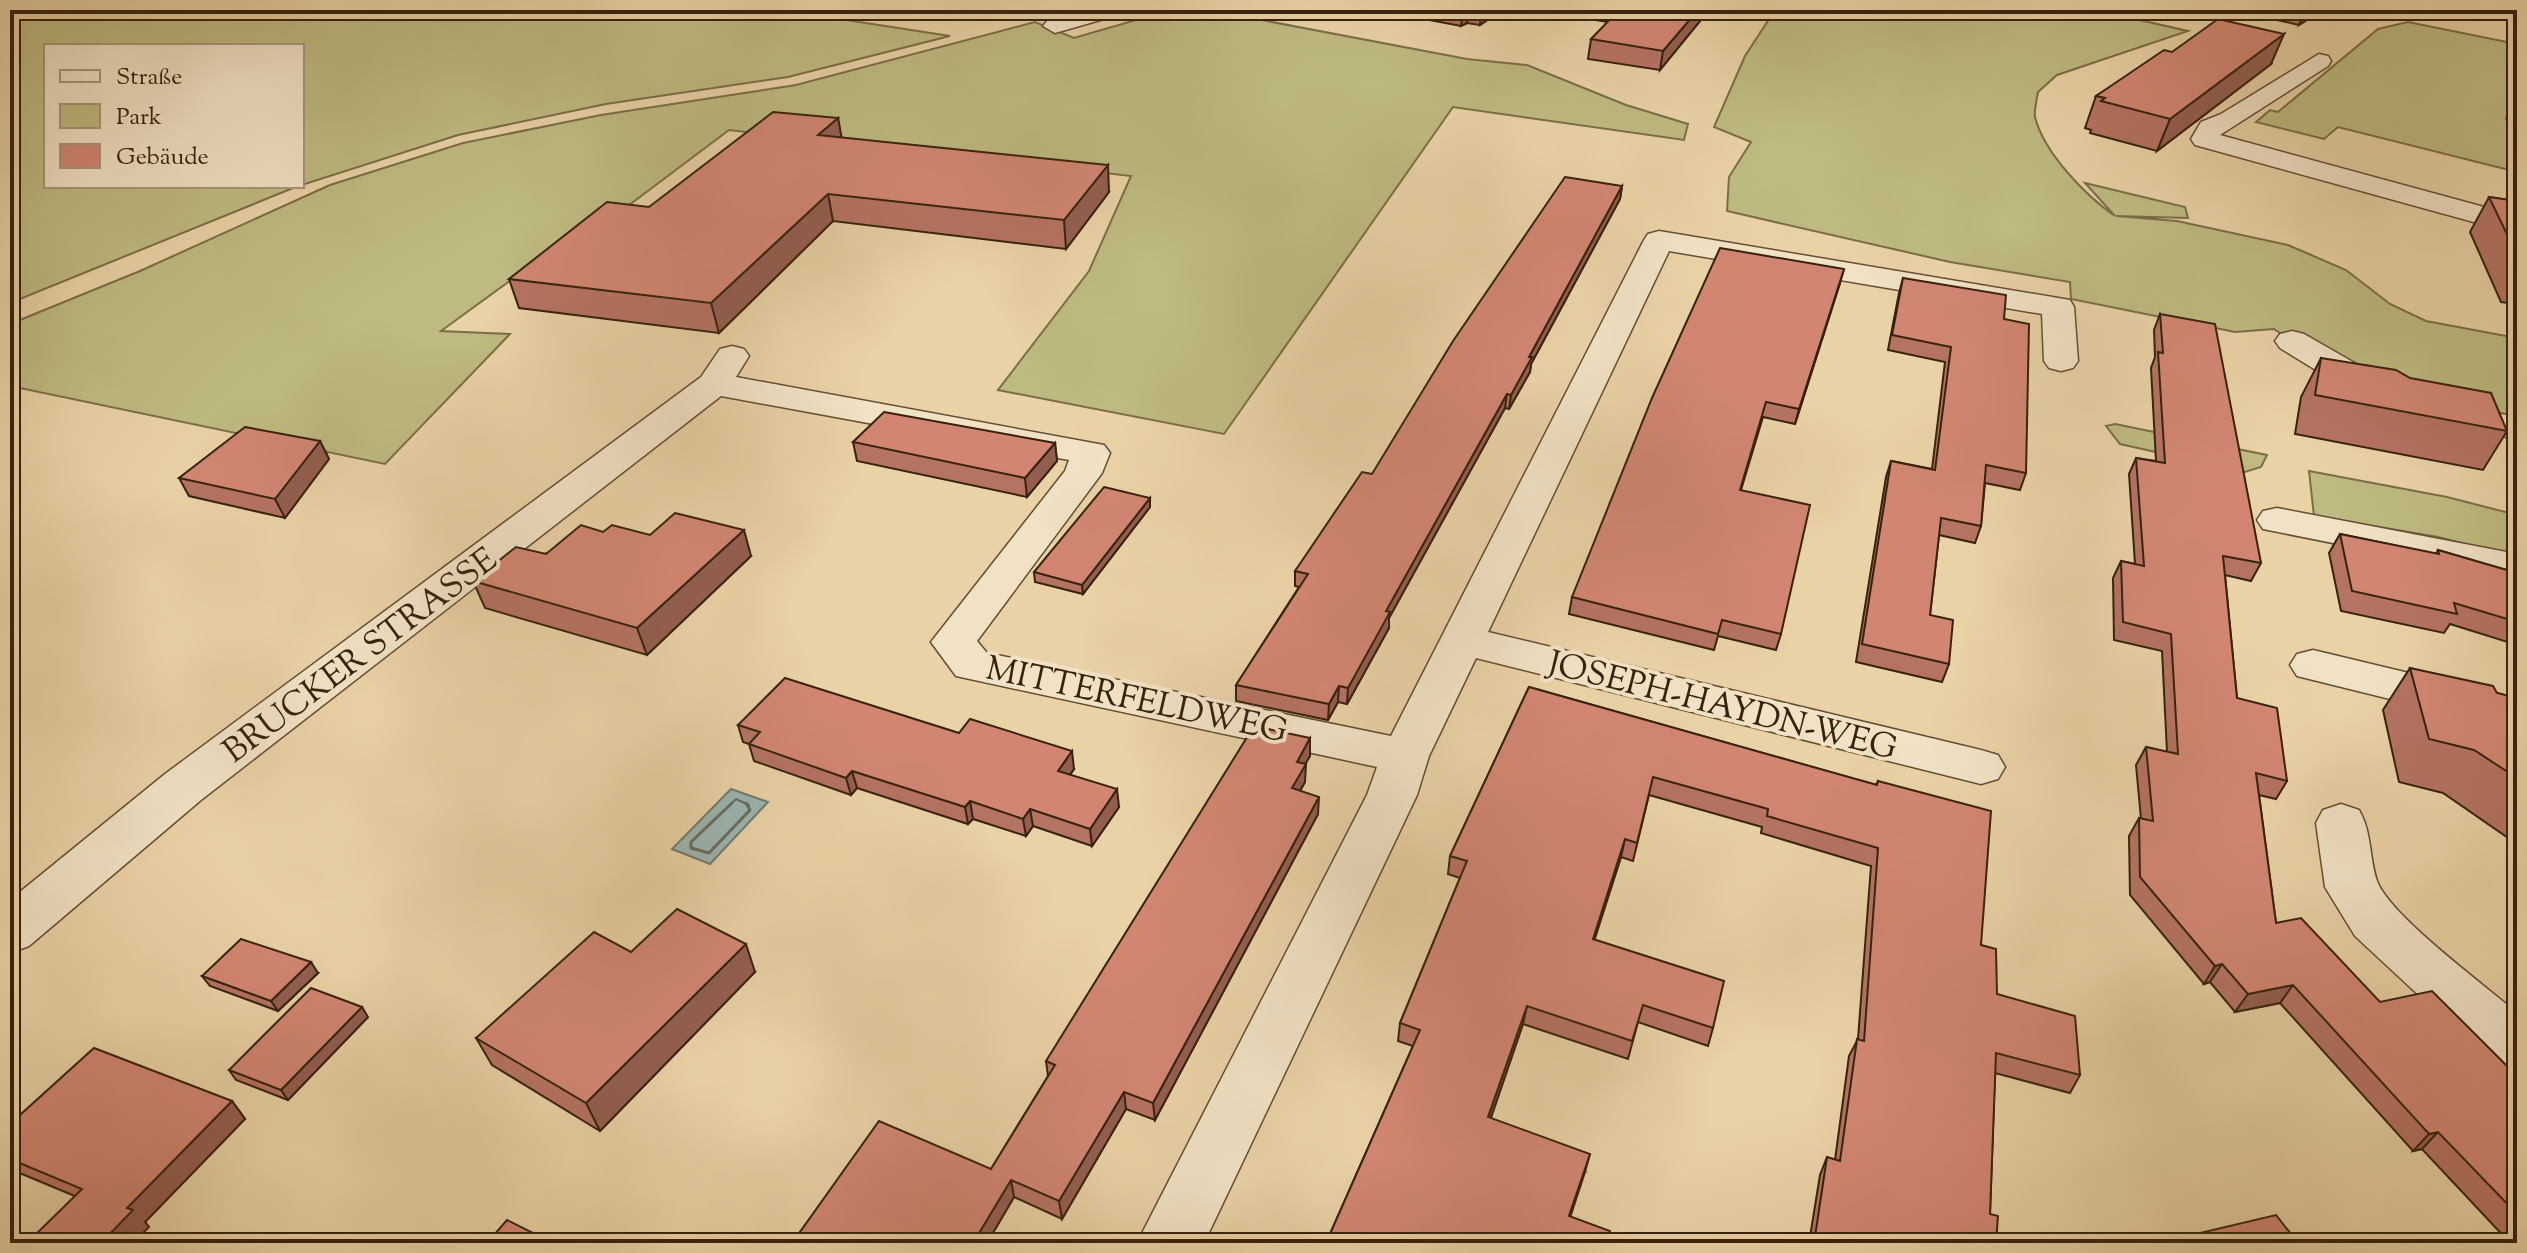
<svg xmlns="http://www.w3.org/2000/svg" width="2527" height="1253" viewBox="0 0 2527 1253" font-family="'Sorts Mill Goudy',serif">
<style>
.green{fill:#beba81;stroke:#7a6e47;stroke-width:2}
.water{fill:#9bb5b1;stroke:#737a6f;stroke-width:2}
.lines{fill:none;stroke-linecap:round;stroke-linejoin:round}
.shore-far1{stroke:#696c5f;stroke-width:2}
.shore{stroke:#696c5f;stroke-width:3}
.minor-casing{stroke:#644e33;stroke-width:3}
.minor{fill:#f1e2c5;fill-rule:evenodd}
.wall{fill:#b57362;stroke:#37220d;stroke-width:2}
.shaded-wall{fill:#935e50;stroke:#37220d;stroke-width:2}
.building{fill:#d28672;stroke:#37220d;stroke-width:2}
.labels{text-anchor:middle;stroke-width:8;stroke-linejoin:round;paint-order:stroke}
.street-label{font-size:34px;fill:#37220d;stroke:#f1e2c5}
</style>
<rect width="100%" height="100%" fill="#e9d2a6"/>
<filter id="stains"><feTurbulence type="fractalNoise" baseFrequency=".0025" numOctaves="4"/><feColorMatrix values="0 0 0 0 .2 0 0 0 0 .09 0 0 0 0 .02 0 0 0 .5 -.17"/></filter>
<radialGradient id="worn" r=".72"><stop offset=".6" stop-color="#630" stop-opacity="0"/><stop offset="1" stop-color="#630" stop-opacity=".3"/></radialGradient>
<g class="green">
<polygon points="10,10 782,10 950,36 788,77 606,104 458,135 302,185 302,46 46,46 46,186 298,186 10,303"/>
<path d="M1775,10h351l5,8 57,13 -131,44 -19,17c-1,7 -4,18 -3,25 9,36 51,79 80,99l-30,-33 100,24 3,11 -72,-2 61,5 111,24 58,25 44,34 36,17 91,17v86l-225,-83 -18,-12 -39,3 -164,-33 -1,-17 -120,-20 -223,-51 2,-34 22,-35 -37,-15 31,-71z"/>
<polygon points="1167,11 1214,11 1467,59 1527,65 1626,105 1688,124 1684,140 1453,107 1224,434 998,390 1089,271 1131,176 729,130 588,236 574,234 441,331 510,334 385,464 10,386 10,324 140,271 330,185 463,143 601,115 796,85 1035,22 1074,38"/>
<polygon points="2408,22 2517,44 2517,98 2511,97 2506,119 2517,121 2517,172 2338,127 2324,139 2256,122 2270,110 2278,112 2378,29"/>
<polygon points="2115,424 2267,455 2261,467 2245,472 2120,444 2106,426"/>
<polygon points="2309,471 2447,497 2517,515 2517,557 2438,537 2314,516"/>
</g>
<polygon class="water" points="731,789 768,802 710,864 672,849"/>
<g class="lines">
<polyline class="shore-far1" points="730,805 736,799 749,805"/>
<polyline class="shore" points="732,803 691,842 691,848 709,853 750,810 746,803"/>
<g class="minor-casing">
<g id="minor">
<polygon points="1085,10 1121,10 1118,15 1055,33 1043,26 1047,21"/>
<polygon points="2319,54 2328,56 2331,61 2328,66 2220,135 2517,216 2517,234 2195,145 2191,139 2201,122 2221,114"/>
<polygon points="1659,231 2070,300 2074,307 2078,361 2073,368 2061,371 2049,368 2044,361 2042,314 1669,251 1488,632 1981,750 1998,755 2005,767 1998,779 1981,784 1476,658 1429,756 1417,795 1204,1243 1137,1243 1367,795 1377,767 956,676 931,642 1065,471 1069,460 721,396 201,800 29,946 10,953 10,900 165,774 701,377 720,349 732,346 744,349 749,356 736,377 1104,445 1110,453 1102,473 977,641 987,653 1391,736 1644,240 1648,234"/>
<polygon points="2292,331 2304,334 2386,381 2391,389 2386,397 2373,400 2360,397 2280,348 2275,341 2280,334"/>
<polygon points="2449,404 2517,417 2517,439 2436,423 2431,415 2436,407"/>
<polygon points="2277,508 2517,554 2517,580 2263,529 2257,520 2263,511"/>
<polygon points="2313,650 2517,699 2517,736 2487,723 2297,676 2290,665 2297,654"/>
<path d="M2341,804l18,6c13,22 10,47 18,71 13,35 109,105 140,132v61l-21,-7 -141,-131 -30,-49 -9,-64 7,-13z"/>
</g>
</g>
<use href="#minor" class="minor"/>
</g>
<g class="wall">
<polygon points="1376,10 1502,10 1480,25 1467,23 1461,26"/>
<polygon points="1532,10 1709,10 1660,70 1588,59 1591,39 1608,22"/>
<polygon points="2233,10 2323,10 2299,25"/>
<polygon points="2460,10 2488,10 2475,14"/>
<polygon points="2172,52 2271,64 2157,151 2090,133 2091,130 2085,128 2096,96"/>
<polygon points="838,118 841,138 1109,192 1066,249 833,221 719,333 519,308 509,279 649,207"/>
<polygon points="1622,186 1620,199 1531,364 1530,372 1509,409 1505,408 1389,618 1389,628 1347,704 1338,702 1328,720 1236,701 1236,685 1299,587 1295,586 1295,571 1372,474"/>
<polygon points="2489,197 2517,201 2517,304 2501,302 2470,232"/>
<polygon points="1903,278 2004,319 2026,473 2020,490 1985,483 1981,526 1975,543 1939,535 1930,615 1949,664 1942,682 1856,662 1886,477 1891,461 1932,469 1945,362 1888,350 1899,293"/>
<polygon points="1840,283 1795,424 1763,417 1741,490 1781,634 1776,650 1718,636 1714,650 1569,614 1572,597"/>
<polygon points="2160,314 2261,563 2251,581 2225,575 2237,698 2287,781 2276,799 2259,795 2276,923 2380,1002 2517,1076 2517,1243 2510,1243 2422,1149 2413,1151 2280,1003 2235,1012 2210,982 2204,984 2130,895 2129,836 2139,818 2141,819 2136,765 2146,747 2167,752 2162,651 2114,640 2113,578 2121,561 2135,564 2129,474 2136,458 2156,461 2151,368 2155,357 2154,330"/>
<polygon points="2321,358 2507,431 2483,470 2295,434 2301,397"/>
<polygon points="320,441 329,459 285,518 189,496 179,478"/>
<polygon points="853,442 1055,443 1057,461 1027,497 857,461"/>
<polygon points="1150,507 1083,594 1035,582 1034,572"/>
<polygon points="603,532 650,535 751,556 647,655 485,608 473,581"/>
<polygon points="2340,534 2436,554 2438,550 2517,573 2517,645 2450,624 2444,633 2341,611 2329,553"/>
<polygon points="2410,668 2497,693 2517,698 2517,844 2443,793 2399,782 2383,710"/>
<polygon points="1529,687 1876,785 1878,781 1981,945 1997,994 2080,1075 2070,1093 1995,1073 1990,1214 1996,1243 1809,1243 1820,1175 1827,1157 1835,1160 1849,1056 1858,1039 1871,866 1761,833 1762,827 1649,795 1633,861 1621,857 1594,940 1713,1028 1708,1046 1638,1022 1628,1059 1523,1024 1491,1118 1585,1172 1326,1243 1413,1046 1398,1041 1400,1023 1460,878 1448,874 1450,856"/>
<polygon points="738,725 1074,769 1070,775 1119,807 1092,846 1033,826 1026,836 973,819 968,824 857,788 851,795 754,761 749,744 743,742"/>
<polygon points="1310,738 1310,756 1305,764 1305,782 1300,791 1318,814 1155,1120 1126,1109 1062,1219 1014,1197 987,1243 796,1243 795,1239 991,1169 1048,1076 1046,1061"/>
<polygon points="631,952 755,972 600,1131 492,1065 476,1038"/>
<polygon points="318,973 278,1011 210,986 202,976"/>
<polygon points="368,1017 288,1100 236,1080 229,1070"/>
<polygon points="232,1101 245,1119 145,1222 149,1227 10,1169 10,1124"/>
</g>
<g class="shaded-wall">
<polygon points="1463,10 1468,10 1467,23 1461,26"/>
<polygon points="1481,10 1502,10 1480,25"/>
<polygon points="1698,10 1709,10 1660,70 1663,51"/>
<polygon points="2308,10 2323,10 2299,25 2305,11"/>
<polygon points="2477,10 2488,10 2475,14"/>
<polygon points="2284,34 2271,64 2157,151 2170,119"/>
<polygon points="838,118 843,145 818,135"/>
<polygon points="1108,165 1109,192 1066,249 1064,220"/>
<polygon points="1622,186 1620,199 1531,364 1530,372 1509,409 1511,395 1529,357"/>
<polygon points="828,194 833,221 719,333 711,303"/>
<polygon points="1844,269 1840,283 1795,424 1799,409"/>
<polygon points="1507,394 1505,408 1389,618 1389,628 1347,704 1348,688 1386,611"/>
<polygon points="320,441 329,459 285,518 275,499"/>
<polygon points="1055,443 1057,461 1027,497 1025,478"/>
<polygon points="1150,498 1150,507 1083,594 1082,585"/>
<polygon points="744,530 751,556 647,655 637,628"/>
<polygon points="1339,686 1338,702 1328,720 1329,704"/>
<polygon points="1310,738 1310,756 1299,775 1306,764 1305,782 1291,806 1292,788 1297,762"/>
<polygon points="1072,751 1074,769 1060,788 1058,771"/>
<polygon points="852,771 857,788 851,795 846,778"/>
<polygon points="1117,789 1119,807 1092,846 1090,829"/>
<polygon points="1319,797 1318,814 1155,1120 1153,1103"/>
<polygon points="970,801 973,819 968,824 965,807"/>
<polygon points="1030,809 1033,826 1026,836 1023,819"/>
<polygon points="1625,839 1621,857 1589,957 1593,939"/>
<polygon points="746,944 755,972 600,1131 586,1103"/>
<polygon points="311,962 318,973 278,1011 271,1001"/>
<polygon points="2222,964 2210,982 2204,984 2215,966"/>
<polygon points="2293,985 2280,1003 2235,1012 2248,994"/>
<polygon points="1527,1006 1523,1024 1485,1134 1488,1117"/>
<polygon points="362,1007 368,1017 288,1100 281,1090"/>
<polygon points="1124,1092 1126,1109 1062,1219 1059,1201"/>
<polygon points="232,1101 245,1119 145,1222 149,1227 133,1243 101,1243 127,1208"/>
<polygon points="2438,1132 2422,1149 2413,1151 2429,1134"/>
<polygon points="1590,1154 1585,1172 1565,1233 1569,1216"/>
<polygon points="1011,1180 1014,1197 987,1243 973,1243"/>
</g>
<g class="building">
<polygon points="1619,10 1698,10 1663,51 1591,39"/>
<polygon points="2218,19 2284,34 2170,119 2101,101 2105,98 2096,96 2164,50 2172,52"/>
<polygon points="773,112 838,118 818,135 1108,165 1064,220 828,194 711,303 509,279 607,202 649,207"/>
<polygon points="1565,177 1622,186 1529,357 1532,357 1511,395 1507,394 1386,611 1390,612 1348,688 1339,686 1329,704 1236,685 1308,574 1295,571 1362,472 1372,474 1453,341"/>
<polygon points="2489,197 2517,201 2517,255"/>
<polygon points="1720,248 1844,269 1799,409 1766,402 1740,490 1810,505 1781,634 1722,620 1718,634 1572,597 1652,398"/>
<polygon points="1903,278 2006,295 2004,319 2029,324 2026,473 1986,465 1981,526 1941,518 1930,615 1953,620 1949,664 1862,644 1891,461 1935,470 1951,347 1892,335"/>
<polygon points="2160,314 2215,324 2261,563 2223,556 2237,698 2277,708 2287,781 2256,773 2276,923 2301,918 2380,1002 2432,991 2517,1076 2517,1214 2438,1132 2429,1134 2293,985 2248,994 2222,964 2215,966 2140,877 2139,818 2153,821 2146,747 2178,754 2171,634 2123,622 2121,561 2144,566 2136,458 2165,463 2158,352 2163,353"/>
<polygon points="2321,358 2396,370 2410,378 2491,393 2507,431 2315,395"/>
<polygon points="884,412 1055,443 1025,478 853,442"/>
<polygon points="245,427 320,441 275,499 179,478"/>
<polygon points="1104,487 1150,498 1082,585 1034,572"/>
<polygon points="675,513 744,530 637,628 473,581 516,547 546,554 581,525 603,532 612,525 650,535"/>
<polygon points="2340,534 2439,554 2438,550 2517,573 2517,622 2454,603 2457,614 2352,591"/>
<polygon points="2410,668 2493,686 2497,693 2517,698 2517,778 2474,750 2429,739"/>
<polygon points="785,678 959,733 970,719 1072,751 1058,771 1117,789 1090,829 1030,809 1023,819 970,801 965,807 852,771 846,778 749,744 760,732 738,725"/>
<polygon points="1529,687 1877,785 1878,781 1991,811 1981,945 1996,949 1997,994 2075,1016 2080,1075 1996,1053 1990,1214 1998,1216 1996,1243 1814,1243 1827,1157 1840,1161 1857,1039 1864,1041 1878,848 1767,816 1768,809 1653,777 1637,843 1625,839 1593,939 1724,981 1713,1028 1643,1005 1632,1041 1527,1006 1488,1117 1590,1154 1569,1216 1610,1231 1606,1243 1326,1243 1420,1030 1400,1023 1467,861 1450,856"/>
<polygon points="1254,726 1310,738 1297,762 1306,764 1292,788 1319,797 1153,1103 1124,1092 1059,1201 1011,1180 973,1243 803,1243 795,1239 879,1121 991,1169 1055,1065 1046,1061"/>
<polygon points="677,909 746,944 586,1103 476,1038 594,932 631,952"/>
<polygon points="241,939 311,962 271,1001 202,976"/>
<polygon points="311,988 362,1007 281,1090 229,1070"/>
<polygon points="94,1048 232,1101 127,1208 133,1210 101,1243 27,1243 82,1189 10,1159 10,1124"/>
<polygon points="2276,1215 2298,1243 2168,1243 2166,1241"/>
<polygon points="507,1220 553,1243 487,1243"/>
</g>
<g class="labels">
<g class="street-label">
<text transform="translate(359 654) rotate(-37)" y="12">BRUCKER STRASSE</text>
<text transform="translate(1137 698) rotate(12)" y="12">MITTERFELDWEG</text>
<text transform="translate(1723 704) rotate(14)" y="12">JOSEPH-HAYDN-WEG</text>
</g>
</g>
<rect width="2527" height="1253" fill="none" stroke="#e9d2a6" stroke-width="40"/>
<rect x="12" y="12" width="2503" height="1229" fill="none" stroke="#37220d" stroke-width="4"/>
<rect x="20" y="20" width="2487" height="1213" fill="none" stroke="#37220d" stroke-width="2"/>
<rect x="44" y="44" width="260" height="144" fill="#f1e2c5" stroke="#a7957b" stroke-width="2"/>
<rect x="60" y="70" width="40" height="12" fill="#f1e2c5" stroke="#a7957b" stroke-width="2"/>
<text x="116" y="84" font-size="24" fill="#37220d">Straße</text>
<rect x="60" y="104" width="40" height="24" fill="#beba81" stroke="#a7957b" stroke-width="2"/>
<text x="116" y="124" font-size="24" fill="#37220d">Park</text>
<rect x="60" y="144" width="40" height="24" fill="#d28672" stroke="#a7957b" stroke-width="2"/>
<text x="116" y="164" font-size="24" fill="#37220d">Gebäude</text>
<rect width="100%" height="100%" filter="url(#stains)"/>
<rect width="100%" height="100%" fill="url(#worn)"/>
</svg>
